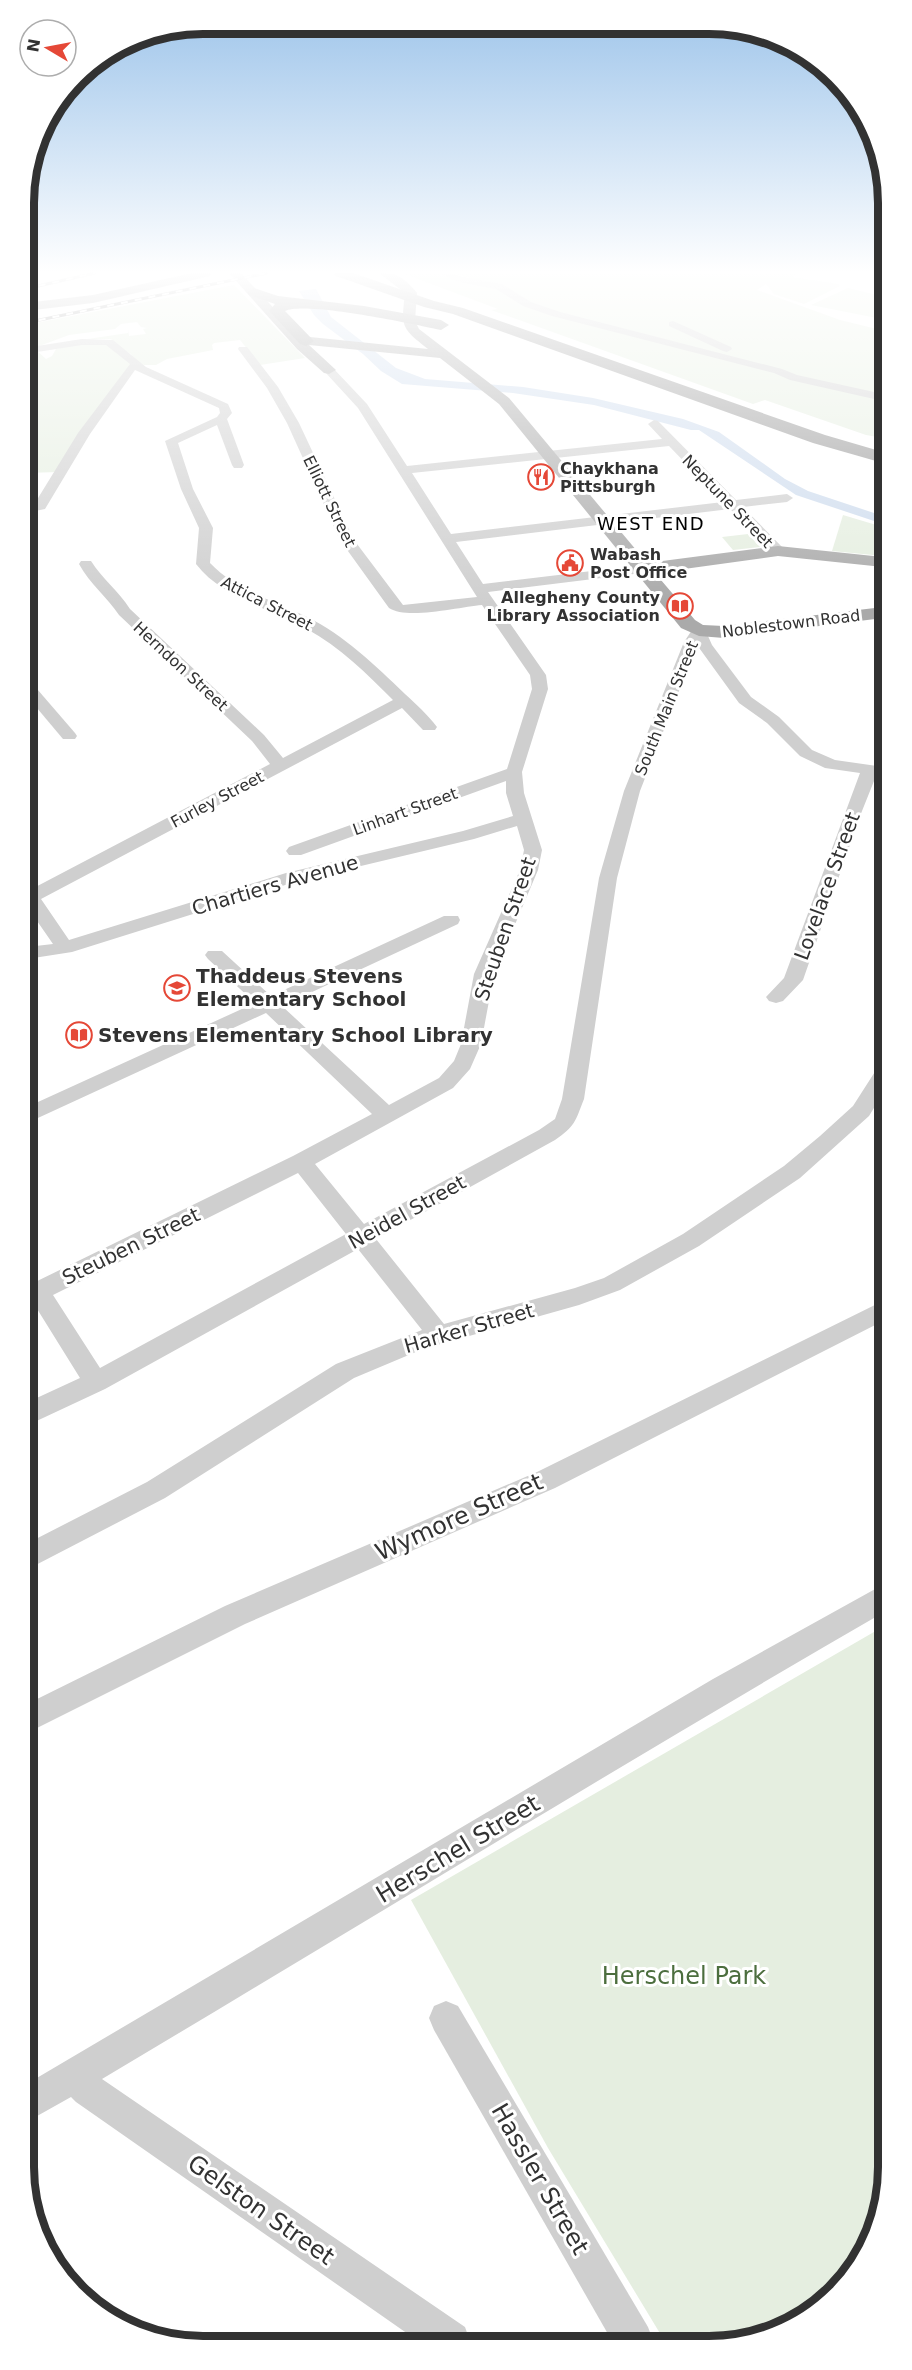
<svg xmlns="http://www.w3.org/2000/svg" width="912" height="2370" viewBox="0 0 912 2370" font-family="'DejaVu Sans',sans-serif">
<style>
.green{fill:#e5eee0}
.water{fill:#cddbed}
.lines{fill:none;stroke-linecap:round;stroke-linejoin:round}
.minor{fill:#cfcfcf;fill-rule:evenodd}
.major{fill:#aaa;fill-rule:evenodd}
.highway{fill:#999;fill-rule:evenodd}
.rail-casing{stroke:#878787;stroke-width:3}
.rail{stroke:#fff;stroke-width:2;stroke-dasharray:7;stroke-linecap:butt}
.labels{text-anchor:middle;stroke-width:6;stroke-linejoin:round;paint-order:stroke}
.far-poi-label{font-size:16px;font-weight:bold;fill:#323232;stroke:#fff;text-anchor:start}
.far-street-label{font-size:16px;fill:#323232;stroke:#fff}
.far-neighbourhood-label{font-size:18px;letter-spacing:1.5px;fill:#000;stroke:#fff}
.street-label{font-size:20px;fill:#323232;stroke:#fff}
.poi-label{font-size:20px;font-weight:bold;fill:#323232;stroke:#fff;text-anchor:start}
.near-street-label{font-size:24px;fill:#323232;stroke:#fff}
.near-park-label{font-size:24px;fill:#4c6e3e;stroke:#fff}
.rim{fill:none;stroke:#323232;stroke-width:8}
</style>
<rect width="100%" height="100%" fill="#fff"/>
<g class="green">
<polygon points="402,273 439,273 453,279 507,288 452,273 797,273 793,277 838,284 840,286 804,304 774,294 766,284 757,290 840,320 877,329 882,327 883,438 866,435 765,400 753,404 491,310 498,309"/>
<polygon points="234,285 305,358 260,365 240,340 214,343 212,345 213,350 167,359 156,365 144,365 133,359 131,354 120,348 111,339 88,339 128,333 128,330 129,336 146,334 143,329 147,328 141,327 137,322 121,324 115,329 69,335 34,348 46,359 52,356 56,349 83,343 108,344 132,363 58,472 25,473 25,325"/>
<polygon points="848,288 877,295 882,299 882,319 811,305"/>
<polygon points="843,515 883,527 883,556 832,551"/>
<polygon points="748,534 760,547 733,550 722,537"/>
<polygon points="886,1625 888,2178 874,2235 844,2285 799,2322 755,2340 664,2340 548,2148 411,1900"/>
</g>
<polygon class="water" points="316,289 331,317 396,368 425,379 523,387 593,398 683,419 719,432 785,479 808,491 883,516 883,524 796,495 699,430 691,430 594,405 513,393 402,384 381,371 363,354 323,324 314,315 299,291"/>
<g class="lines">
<g class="minor">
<polygon points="440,273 452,273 463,277 502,284 531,302 560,312 782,369 797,375 883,394 883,401 790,380 774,373 552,316 523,306 496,289 458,282"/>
<polygon points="673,321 731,347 732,349 727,352 723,351 669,326 669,322"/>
<path d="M82,339l31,1 33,27 82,37 4,9 -5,6 17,46 -2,3h-8l-2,-3 -15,-40 -39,18 15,46 20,39 -3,35c27,28 63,37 97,54 37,18 68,48 98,77 11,10 23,21 32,33l-2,3h-12l-21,-22 -361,191 28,41 217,-67 177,-42 50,-15 -7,-23v-12l-205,74h-12l-3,-4 3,-4 218,-78 25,-80 -2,-14 -48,-70c-23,2 -75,15 -93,3l-49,-68 -53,-117 -20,-35 -29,-39 1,-2h8l31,40 21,36 55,117 49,65 74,-8 -119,-189 -33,-36v-4h8l34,36 40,62 255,-27 -14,-15 6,-4 4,1 78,79 51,-6 6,4 -6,4 -44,5 40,41 2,3 -7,4 -5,-1 -43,-45 -274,33 27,42 159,-19 7,4 -7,4 -154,19 58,83 2,14 -26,83 2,21 18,57 -4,20 -44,104 -13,70 -11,25 -17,19 -138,76 49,60 175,-94 16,-11 7,-20 37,-221 25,-87 60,-149 10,-15h10l8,18 39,52 28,20 33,33 23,10 49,7v10l-8,-1 -16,40 -57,164 -20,21 -7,2 -7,-2 -3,-4 18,-19 76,-205 -35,-5 -25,-12 -33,-33 -28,-20 -42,-58 -57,146 -23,87 -33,221c-9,23 -9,27 -29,41l-179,99 68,85 131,-36 29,-10 79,-44 101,-68 36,-30 33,-30 25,-39 7,-2v25l-16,26 -69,62 -101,68 -79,44 -41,15 -156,44 -69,29 -189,120 -137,71v-26l119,-61 189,-118 86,-34 -64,-81 -253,140 -77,36v-23l52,-24 -46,-74 -6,2 -1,-20 266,-130 79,-42 -106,-101 -239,110v-16l228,-104 -47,-44 -3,-4 3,-4h14l49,45 173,-80h14l2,4 -2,4 -176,82 107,99 50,-27 15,-17 7,-17 13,-70 46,-104 4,-20 -7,-24 -43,13 -176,42 -226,71 -45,7v-12l26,-3 -27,-39v-13l244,-128 -18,-23 -133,-126c-12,-18 -29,-31 -40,-51l2,-3h10c12,19 27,29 39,48l134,126 19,23 110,-58c-26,-26 -53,-53 -86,-71 -36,-21 -84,-30 -111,-65l3,-36 -18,-39 -16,-48 52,-24 3,-4 -1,-5 -84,-38 -45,64 -45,75 -20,4v-8l10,-2 43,-70 52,-69 -24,-19h-24l-45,7 -5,-3 5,-3zM669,446l54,56 -272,32 -39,-61zM298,1173l48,61 -246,134 -47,-73z"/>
<polygon points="26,680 31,682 75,733 77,736 75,739 63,739 26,695"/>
<polygon points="885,1300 885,1320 555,1488 245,1624 29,1732 29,1703 225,1606 537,1472"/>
<path d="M886,1583v28c-263,152 -522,312 -784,468l363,248 5,14h-52l-342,-239 -5,-5 -41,23v-38l683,-403z"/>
<polygon points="446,2001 458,2006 648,2327 653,2340 612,2341 434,2030 429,2018 434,2006"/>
</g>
<g class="major">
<polygon points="192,273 212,273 210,276 93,303 25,311 25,303 93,295"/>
<path d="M229,273h12l59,63 128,13c-27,-21 -27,-22 -23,-56l-26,-20c17,-2 28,7 38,20l-2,28 4,8 90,69 138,165 131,-17 105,11v10l-105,-11 -123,17 40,47 8,5 21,1 159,-19v11l-159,20 -25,-2 -18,-8 -182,-224 -59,-46 -131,-13 27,25 -7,4 -5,-1 -27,-24z"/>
</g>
<g class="highway">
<polygon points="334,273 353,273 434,301 463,308 825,435 883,452 883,463 813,443 453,314 424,307 336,276"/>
<path d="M254,288l24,8 86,10 77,14 8,5 -8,5c-28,-6 -135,-29 -156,-19l29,30 -8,5 -6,-2 -28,-30 -3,-3 6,-7 -26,-9 -2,-3z"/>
</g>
<g class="rail-casing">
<g id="rail">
<polyline points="25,289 95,273"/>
<polyline points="25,323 267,273"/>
</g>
</g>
<use href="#rail" class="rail"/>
</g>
<linearGradient id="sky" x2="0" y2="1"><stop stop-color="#9dc4ea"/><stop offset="0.45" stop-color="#fff"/><stop offset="1" stop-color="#fff" stop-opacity="0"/></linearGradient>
<rect width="912" height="604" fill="url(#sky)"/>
<defs>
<g id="restaurant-ring" transform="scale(1.35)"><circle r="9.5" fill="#fff" stroke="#e54837" stroke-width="1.5"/><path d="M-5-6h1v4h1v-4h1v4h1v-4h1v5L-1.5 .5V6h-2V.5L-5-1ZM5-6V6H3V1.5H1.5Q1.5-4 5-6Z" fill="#e54837"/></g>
<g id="civic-ring" transform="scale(1.35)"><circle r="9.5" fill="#fff" stroke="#e54837" stroke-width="1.5"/><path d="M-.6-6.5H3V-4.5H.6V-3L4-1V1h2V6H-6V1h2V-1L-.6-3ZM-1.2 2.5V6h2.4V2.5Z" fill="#e54837"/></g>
<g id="library-ring" transform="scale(1.35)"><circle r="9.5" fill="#fff" stroke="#e54837" stroke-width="1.5"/><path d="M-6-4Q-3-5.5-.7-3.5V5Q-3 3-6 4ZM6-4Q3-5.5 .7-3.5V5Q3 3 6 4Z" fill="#e54837"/></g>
<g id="school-ring" transform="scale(1.35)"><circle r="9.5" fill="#fff" stroke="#e54837" stroke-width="1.5"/><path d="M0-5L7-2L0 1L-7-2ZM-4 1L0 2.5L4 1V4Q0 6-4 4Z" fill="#e54837"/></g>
</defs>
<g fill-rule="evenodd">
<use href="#restaurant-ring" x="541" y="477"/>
<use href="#civic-ring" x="570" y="563"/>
<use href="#library-ring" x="680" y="606"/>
<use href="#school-ring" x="177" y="988"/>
<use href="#library-ring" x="79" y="1035"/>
</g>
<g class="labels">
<g class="far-poi-label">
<text x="560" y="474">Chaykhana<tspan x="560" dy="18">Pittsburgh</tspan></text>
<text x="590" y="560">Wabash<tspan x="590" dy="18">Post Office</tspan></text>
<text x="660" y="603" text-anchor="end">Allegheny County<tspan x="660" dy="18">Library Association</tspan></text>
</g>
<g class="far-street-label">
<text transform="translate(330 501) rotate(64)" y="6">Elliott Street</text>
<text transform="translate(728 501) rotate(46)" y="6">Neptune Street</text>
<text transform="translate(267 603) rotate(27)" y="6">Attica Street</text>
<text transform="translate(791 623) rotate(-7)" y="6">Noblestown Road</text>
<text transform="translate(181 666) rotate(43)" y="6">Herndon Street</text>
<text transform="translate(666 708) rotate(-68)" y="6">South Main Street</text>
<text transform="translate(217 799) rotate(-28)" y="6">Furley Street</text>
<text transform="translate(405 811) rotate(-20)" y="6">Linhart Street</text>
</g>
<g class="far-neighbourhood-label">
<text x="651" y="530">WEST END</text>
</g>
<g class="street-label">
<text transform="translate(275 885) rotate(-16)" y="7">Chartiers Avenue</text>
<text transform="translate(827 886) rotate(-70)" y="7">Lovelace Street</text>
<text transform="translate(505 929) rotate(-71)" y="7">Steuben Street</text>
<text transform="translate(407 1212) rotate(-29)" y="7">Neidel Street</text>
<text transform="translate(131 1246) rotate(-26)" y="7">Steuben Street</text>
<text transform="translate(469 1328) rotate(-16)" y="7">Harker Street</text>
</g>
<g class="poi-label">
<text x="196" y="983">Thaddeus Stevens<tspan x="196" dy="23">Elementary School</tspan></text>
<text x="98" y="1042">Stevens Elementary School Library</text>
</g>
<g class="near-street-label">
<text transform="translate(459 1517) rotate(-24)" y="8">Wymore Street</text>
<text transform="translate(458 1849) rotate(-31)" y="8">Herschel Street</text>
<text transform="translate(540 2179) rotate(60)" y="8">Hassler Street</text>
<text transform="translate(261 2210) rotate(35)" y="8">Gelston Street</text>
</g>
<g class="near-park-label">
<text x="684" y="1984">Herschel Park</text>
</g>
</g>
<path d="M0 0H912V2370H0ZM203 34H709A169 169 0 0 1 878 203V2167A169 169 0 0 1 709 2336H203A169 169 0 0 1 34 2167V203A169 169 0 0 1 203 34Z" fill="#fff" fill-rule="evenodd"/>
<path class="rim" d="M203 34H709A169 169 0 0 1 878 203V2167A169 169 0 0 1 709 2336H203A169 169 0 0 1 34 2167V203A169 169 0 0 1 203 34Z"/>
<g transform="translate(48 48) rotate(280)"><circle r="28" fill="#ffffff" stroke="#adadad" stroke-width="1.5"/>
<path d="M0-4.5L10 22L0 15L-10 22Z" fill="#e54837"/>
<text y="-9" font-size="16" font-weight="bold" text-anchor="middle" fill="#323232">N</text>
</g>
</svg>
